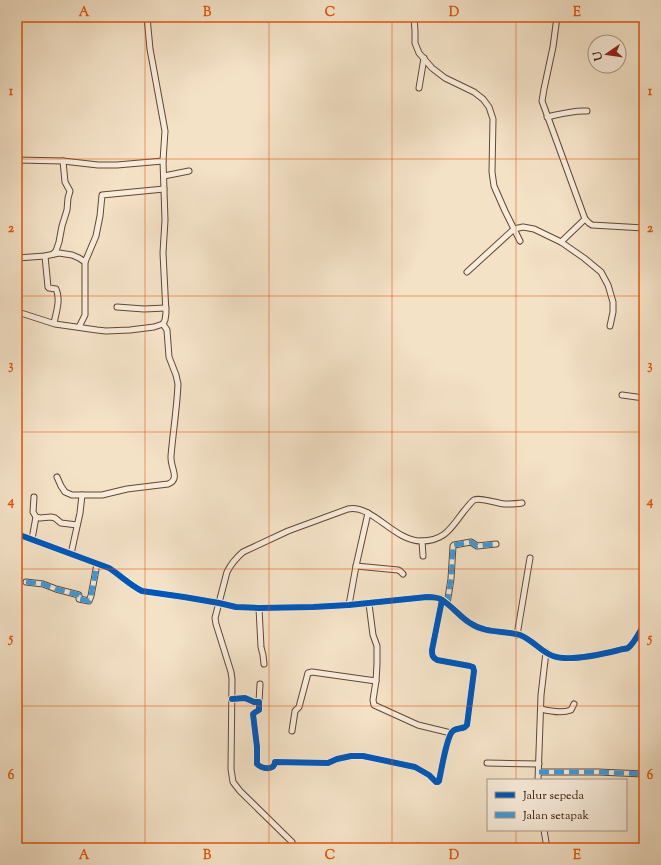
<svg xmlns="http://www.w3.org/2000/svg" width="661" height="865" viewBox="0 0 661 865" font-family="'Sorts Mill Goudy',serif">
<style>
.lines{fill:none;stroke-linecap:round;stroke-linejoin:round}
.street-casing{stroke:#624735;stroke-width:7}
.street{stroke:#f8ecdb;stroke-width:5}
.quiet{stroke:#3e9add;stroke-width:5;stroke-dasharray:10 5;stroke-linecap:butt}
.cycleway-casing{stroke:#f8ecdb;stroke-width:8}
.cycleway{stroke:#0057b8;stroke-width:6}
.grid{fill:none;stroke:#df560c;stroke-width:1;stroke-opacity:0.55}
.neatline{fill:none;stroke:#df560c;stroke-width:1.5}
.grid-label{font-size:13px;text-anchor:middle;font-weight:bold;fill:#df560c}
</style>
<rect width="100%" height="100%" fill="#f4e2c7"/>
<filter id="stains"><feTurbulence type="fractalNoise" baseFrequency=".005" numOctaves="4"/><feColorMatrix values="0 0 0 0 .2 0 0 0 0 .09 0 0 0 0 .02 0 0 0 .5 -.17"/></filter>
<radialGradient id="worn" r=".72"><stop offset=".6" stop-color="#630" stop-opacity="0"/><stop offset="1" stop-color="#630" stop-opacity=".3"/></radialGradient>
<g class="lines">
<g class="street-casing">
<g id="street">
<polyline points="414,17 415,31 415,43 419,53 432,68 445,78 474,92 483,99 489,107 493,119 492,172 494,186 505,211 520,241"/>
<polyline points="557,17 553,47 544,89 542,101 585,219 589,223 592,225 644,228"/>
<polyline points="419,88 424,58"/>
<path d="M547,117c13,-3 26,-7 40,-6"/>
<polyline points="17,160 63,161 98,165 117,165 163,161"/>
<polyline points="164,176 189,171"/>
<polyline points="561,242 585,219"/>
<polyline points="53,254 56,251 59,242 62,226 67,210 68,198 70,191 65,182 63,161"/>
<path d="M45,256l3,31 1,1 7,1c5,10 0,24 -2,34"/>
<polyline points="17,258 45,256 59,253 72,255 79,258 85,262 85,315 79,327"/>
<polyline points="85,262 96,236 100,216 102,195 164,189"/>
<polyline points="467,272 514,229 523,227 534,229 561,242 584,258 601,272 608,285 613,302 613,312 610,326"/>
<polyline points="117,307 144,309 166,308"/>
<polyline points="17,312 24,314 55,324 97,330 106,331 130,330 154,327 163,324 165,320 166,313 163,253 165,220 163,161 165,131 150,49 147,17"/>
<polyline points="622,395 644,398"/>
<path d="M57,477l4,9 4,6 7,3h30l25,-6 41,-5c13,-5 2,-16 3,-28 2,-24 6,-48 7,-72l-2,-9 -7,-18 -2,-27 -4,-6"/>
<polyline points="34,497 33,512 36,517 40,518 51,517 55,518 61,523 77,525"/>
<path d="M17,534l92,34c11,7 21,17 33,23l42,6 35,6 17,4 23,1 54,-1 36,-2 78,-8c5,0 11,0 15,3 10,6 18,17 28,23 16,11 34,7 50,12 13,5 21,17 33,21 16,6 50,-2 66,-6 3,-1 7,-1 9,-2 6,-4 12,-17 16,-23"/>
<polyline points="32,539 36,517"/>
<polyline points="422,541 423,556"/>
<polyline points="71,554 80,513 82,495"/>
<polyline points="356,566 398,570 400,571 403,574"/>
<polyline points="26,582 43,584 56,589 79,595 79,599 89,601 91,596 97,564"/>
<polyline points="447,604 451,579 453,546 454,545 471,542 477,546 496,544"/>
<polyline points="349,605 356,566 368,513"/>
<polyline points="259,608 261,647 263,655 264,664"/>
<polyline points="517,635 530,558"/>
<polyline points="376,681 373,700 374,705 418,725 451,733"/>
<path d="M232,699l13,-1 9,4h5v8l-5,3 -1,1 4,33v17c5,5 17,7 18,-2l53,1 9,-4 14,-3h12l52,11 14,8 7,7h2l1,-1c2,-9 8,-46 14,-50 3,-3 8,-2 12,-4l2,-2 7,-54 -1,-4 -3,-1 -33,-6c-5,-3 -5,-5 -5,-10l10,-50"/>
<polyline points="259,702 260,684"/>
<path d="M541,709c8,2 22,4 30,1l3,-6"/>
<polyline points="292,731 295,711 299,707 308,673 312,672 376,681 377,664 377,646 373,635 369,604"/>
<polyline points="487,763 539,764"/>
<polyline points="539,772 598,772 644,774"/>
<polyline points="538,780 541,695 546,652"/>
<polyline points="544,830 547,848"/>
<path d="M292,842l-52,-51 -7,-9 -2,-13 1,-90 -1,-7 -15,-48 -1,-6 12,-46c4,-8 9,-14 16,-20l45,-21 60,-22c24,-5 46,32 73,32 24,0 30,-13 43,-30 3,-3 6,-8 10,-11 5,-3 23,3 30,4 6,0 12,0 18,-1"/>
<polyline points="415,848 418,846 423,848"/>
</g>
</g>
<use href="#street" class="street"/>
<g class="quiet">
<polyline points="26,582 43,584 56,589 79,595 79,599 89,601 91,596 97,564"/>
<polyline points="447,604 451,579 453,546 454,545 471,542 477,546 496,544"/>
<polyline points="539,772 598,772 644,774"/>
</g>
<g class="cycleway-casing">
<g id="cycleway">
<path d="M17,534l92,34c11,7 21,17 33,23l42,6 35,6 17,4 23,1 54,-1 36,-2 78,-8c5,0 11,0 15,3 10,6 18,17 28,23 16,11 34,7 50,12 13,5 21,17 33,21 16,6 50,-2 66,-6 3,-1 7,-1 9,-2 6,-4 12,-17 16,-23"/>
<path d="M232,699l13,-1 9,4h5v8l-5,3 -1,1 4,33v17c5,5 17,7 18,-2l53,1 9,-4 14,-3h12l52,11 14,8 7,7h2l1,-1c2,-9 8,-46 14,-50 3,-3 8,-2 12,-4l2,-2 7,-54 -1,-4 -3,-1 -33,-6c-5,-3 -5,-5 -5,-10l10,-50"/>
</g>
</g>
<use href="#cycleway" class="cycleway"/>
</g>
<path class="grid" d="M145,17v831M269,17v831M392,17v831M516,17v763M17,159h627M17,296h627M17,432h627M17,569h627M17,706h627M516,830v18"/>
<rect width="661" height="865" fill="none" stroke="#f4e2c7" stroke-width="44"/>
<rect x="487" y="779" width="140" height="52" fill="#f8ecdb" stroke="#a89585"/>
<rect x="495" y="792" width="20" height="6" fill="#0057b8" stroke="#a89585"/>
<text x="523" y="799" font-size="12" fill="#311304">Jalur sepeda</text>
<rect x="495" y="812" width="20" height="6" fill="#3e9add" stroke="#a89585"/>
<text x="523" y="819" font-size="12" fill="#311304">Jalan setapak</text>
<g transform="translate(607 54) rotate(257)"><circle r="19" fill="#f8ecdb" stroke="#a89585"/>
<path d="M0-3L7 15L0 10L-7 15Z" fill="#8f2418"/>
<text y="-6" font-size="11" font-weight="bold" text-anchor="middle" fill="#311304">U</text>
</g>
<rect x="22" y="22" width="617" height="821" class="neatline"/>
<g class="grid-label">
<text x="84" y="16">A</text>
<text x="207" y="16">B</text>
<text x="330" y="16">C</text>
<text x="454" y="16">D</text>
<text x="577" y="16">E</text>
<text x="11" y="95">1</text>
<text x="650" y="95">1</text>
<text x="11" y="232">2</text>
<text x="650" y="232">2</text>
<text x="11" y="369">3</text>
<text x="650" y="369">3</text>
<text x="11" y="505">4</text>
<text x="650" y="505">4</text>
<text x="11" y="642">5</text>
<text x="650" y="642">5</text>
<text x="11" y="779">6</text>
<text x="650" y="779">6</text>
<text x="84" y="859">A</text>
<text x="207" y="859">B</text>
<text x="330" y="859">C</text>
<text x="454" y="859">D</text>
<text x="577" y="859">E</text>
</g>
<rect width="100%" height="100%" filter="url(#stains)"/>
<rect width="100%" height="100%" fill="url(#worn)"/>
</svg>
